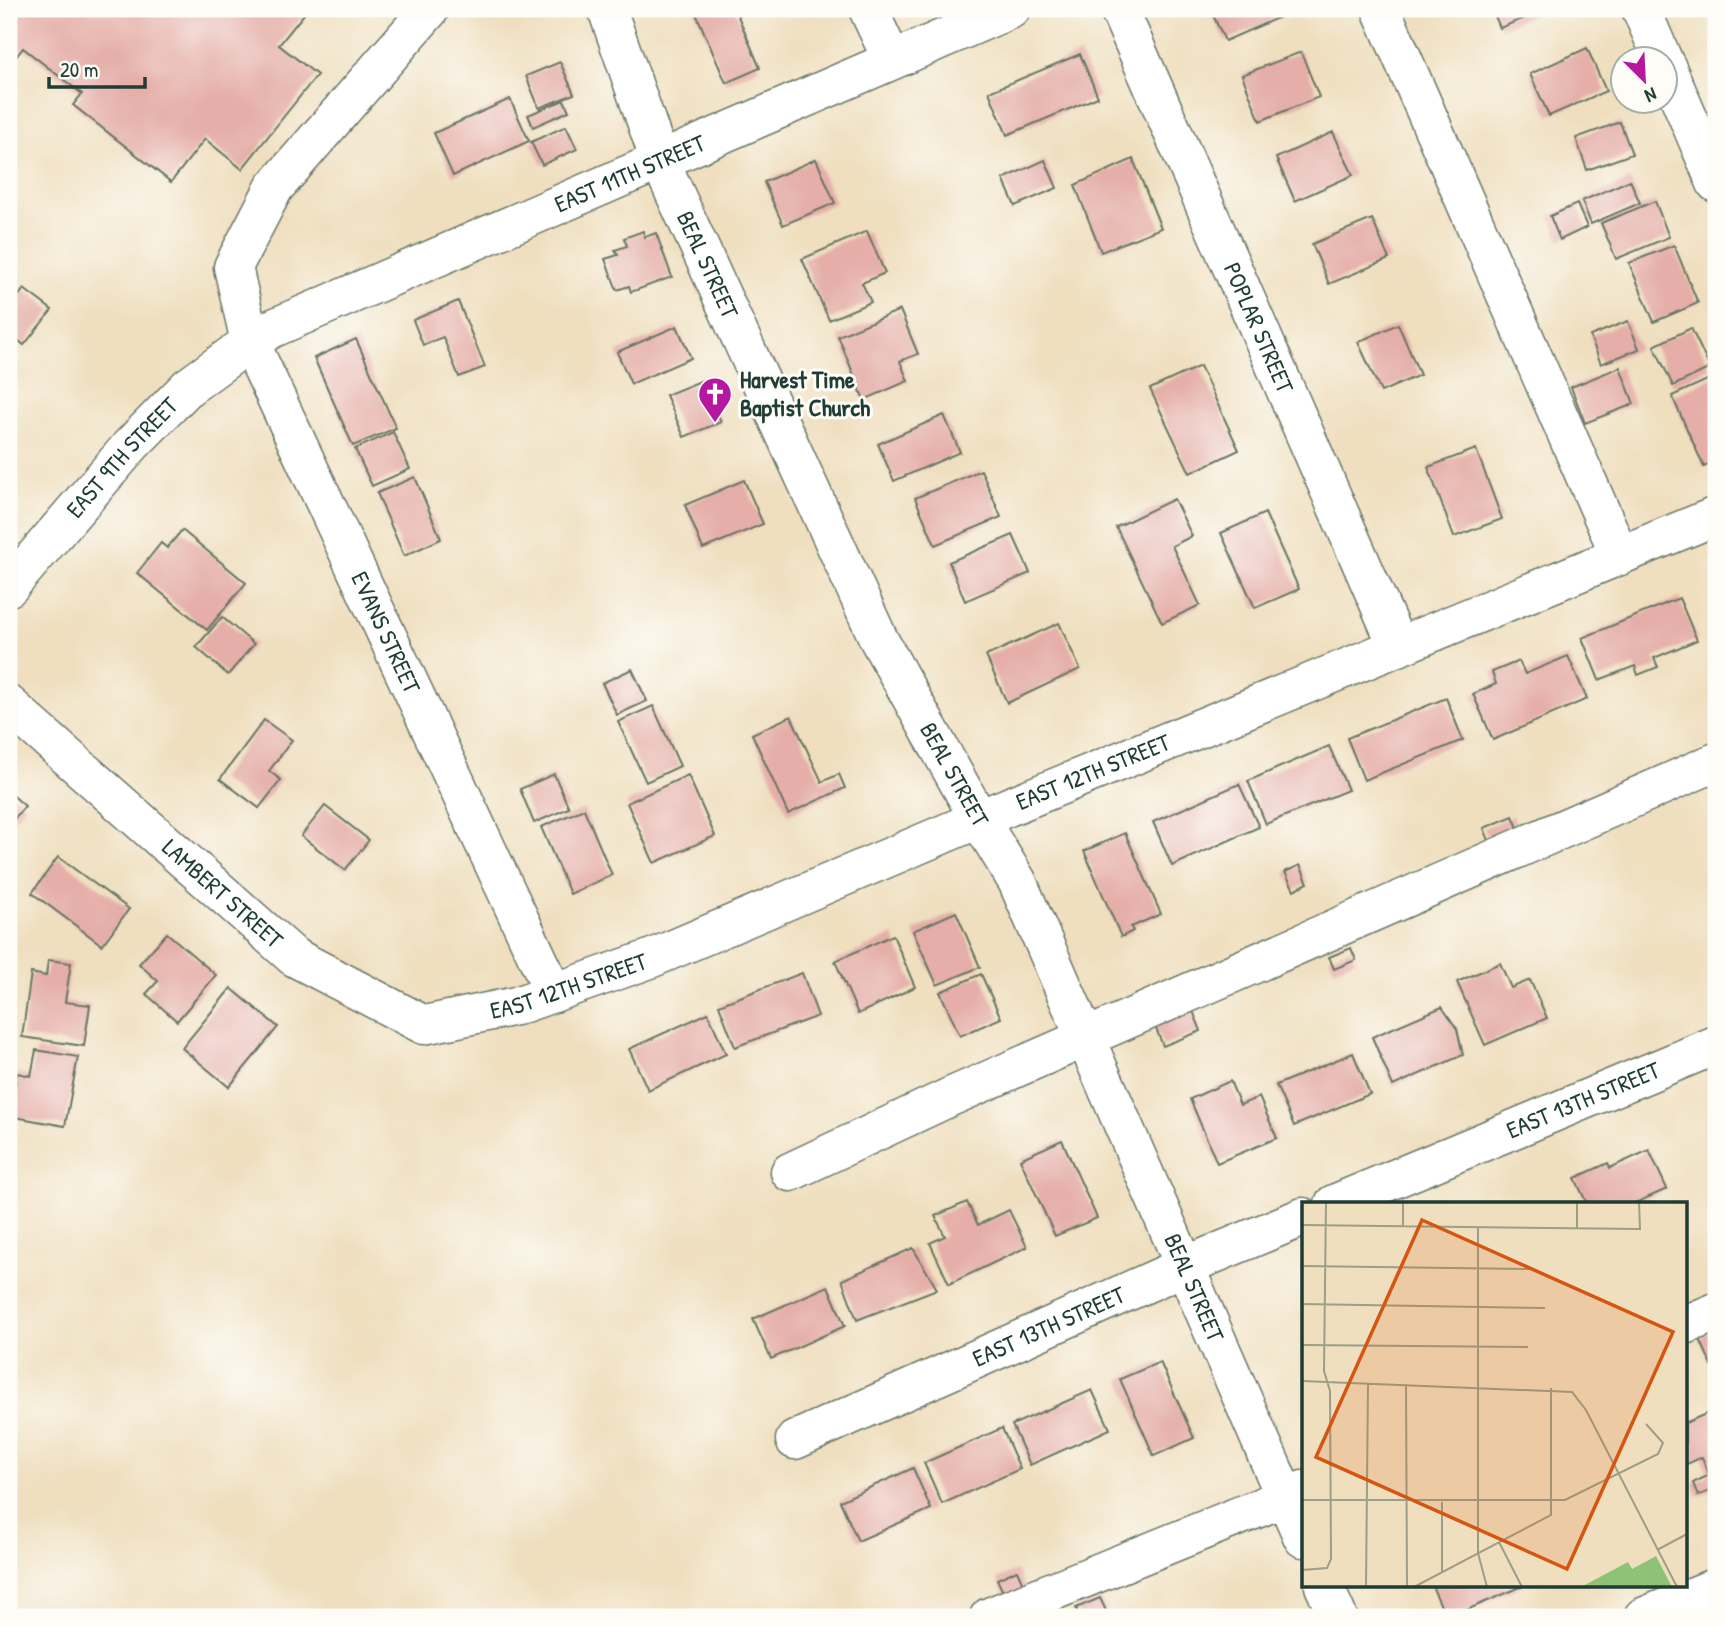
<svg xmlns="http://www.w3.org/2000/svg" width="1725" height="1626" viewBox="0 0 1725 1626" font-family="'Patrick Hand',sans-serif">
<style>
.building{fill:#e5aea8}
.lines{fill:none;stroke-linecap:round;stroke-linejoin:round}
.minor-casing{stroke:#687665;stroke-width:41}
.minor{stroke:#fff;stroke-width:38}
.labels{text-anchor:middle;stroke-width:6;stroke-linejoin:round;paint-order:stroke}
.street-label{font-size:24px;fill:#1f3d34;stroke:#fdfcf7}
.poi-label{font-size:24px;font-weight:bold;fill:#1f3d34;stroke:#fdfcf7;text-anchor:start}
.inset-road{fill:none;stroke:#9c9e87;stroke-width:2}
.view{fill:#d45610;fill-opacity:0.15;stroke:#d45610;stroke-width:3.5}
.inset-edge{fill:none;stroke:#1f3d34;stroke-width:3.5}
</style>
<rect width="100%" height="100%" fill="#fdfcf7"/>
<filter id="ink" filterUnits="userSpaceOnUse"><feTurbulence type="fractalNoise" baseFrequency=".0143" numOctaves="2"/><feDisplacementMap in="SourceGraphic" scale="14" xChannelSelector="R" yChannelSelector="G"/><feConvolveMatrix kernelMatrix="1 2 1 2 8 2 1 2 1" color-interpolation-filters="sRGB"/></filter>
<filter id="wash" filterUnits="userSpaceOnUse"><feTurbulence type="fractalNoise" baseFrequency=".00686" numOctaves="4" result="noise"/><feDisplacementMap in="SourceGraphic" scale="28" xChannelSelector="R" yChannelSelector="G"/><feGaussianBlur stdDeviation="1.57" result="paint"/><feColorMatrix in="noise" values="0 0 0 0 0 0 0 0 0 0 0 0 0 0 0 0 0 1.4 0 .05"/><feComposite in="paint" operator="in"/></filter>
<g filter="url(#wash)">
<rect width="100%" height="100%" fill="#efdfbf"/>
<g id="blocks">
<g class="building">
<polygon points="9,9 308,9 279,45 317,75 242,169 205,139 171,182 73,105 82,94 23,48 9,66"/>
<polygon points="694,9 735,9 760,68 726,83"/>
<polygon points="1210,9 1298,9 1225,41"/>
<polygon points="1492,9 1547,9 1500,28"/>
<polygon points="1587,48 1606,91 1549,116 1530,74"/>
<polygon points="1301,52 1319,97 1260,121 1242,75"/>
<polygon points="1080,54 1098,97 1007,135 989,92"/>
<polygon points="560,62 574,94 539,108 526,76"/>
<polygon points="510,99 529,141 453,176 434,133"/>
<polygon points="564,100 569,111 533,127 528,115"/>
<polygon points="1620,122 1632,154 1587,170 1576,138"/>
<polygon points="566,126 577,149 542,165 531,142"/>
<polygon points="1333,132 1353,175 1295,201 1276,158"/>
<polygon points="816,159 835,203 783,225 764,182"/>
<polygon points="1133,159 1161,228 1101,252 1075,185"/>
<polygon points="1045,160 1057,188 1015,206 1003,179"/>
<polygon points="1630,180 1640,203 1591,224 1582,201"/>
<polygon points="1655,201 1669,237 1616,259 1601,223"/>
<polygon points="1577,204 1587,227 1560,240 1550,216"/>
<polygon points="1372,219 1389,259 1329,284 1312,244"/>
<polygon points="643,231 645,237 656,233 672,277 631,292 629,286 617,290 605,259 618,255 615,250 627,246 624,238"/>
<polygon points="867,231 885,273 862,283 871,302 829,320 802,259"/>
<polygon points="1674,245 1698,303 1654,322 1629,263"/>
<polygon points="24,289 52,310 24,345 9,333 9,308"/>
<polygon points="458,301 485,367 459,377 443,337 423,345 413,320"/>
<polygon points="900,310 918,354 900,361 908,381 864,400 838,336"/>
<polygon points="1628,321 1639,349 1601,364 1590,336"/>
<polygon points="1398,324 1420,375 1381,392 1358,342"/>
<polygon points="677,326 691,358 631,384 617,352"/>
<polygon points="1691,328 1710,368 1673,386 1654,346"/>
<polygon points="356,339 396,428 353,446 314,358"/>
<polygon points="1200,366 1239,450 1190,473 1150,389"/>
<polygon points="1620,367 1634,404 1585,423 1571,387"/>
<polygon points="1716,376 1716,461 1704,467 1672,396"/>
<polygon points="703,380 721,422 684,437 666,395"/>
<polygon points="944,415 960,452 894,481 878,444"/>
<polygon points="393,432 410,469 372,486 355,449"/>
<polygon points="1476,449 1502,519 1454,537 1428,467"/>
<polygon points="981,470 1001,517 935,545 915,498"/>
<polygon points="415,477 441,539 404,556 377,493"/>
<polygon points="744,480 763,524 703,549 685,505"/>
<polygon points="1174,499 1192,536 1172,546 1200,605 1162,623 1116,527"/>
<polygon points="1265,513 1299,589 1255,608 1221,533"/>
<polygon points="182,530 246,583 207,630 137,573 161,543 167,548"/>
<polygon points="1013,535 1030,573 965,601 949,562"/>
<polygon points="1679,598 1697,640 1654,658 1658,667 1638,675 1635,666 1599,680 1582,638"/>
<polygon points="222,617 254,644 228,675 196,647"/>
<polygon points="1059,623 1080,669 1007,703 986,656"/>
<polygon points="1568,656 1587,699 1493,740 1473,694 1496,684 1492,672 1519,661 1525,674"/>
<polygon points="632,669 647,701 617,715 602,683"/>
<polygon points="1446,698 1463,740 1364,780 1347,738"/>
<polygon points="653,706 680,766 646,782 618,722"/>
<polygon points="791,716 822,782 839,774 845,788 788,814 752,734"/>
<polygon points="264,720 292,740 269,771 281,780 259,808 220,779"/>
<polygon points="1329,746 1348,790 1266,824 1248,781"/>
<polygon points="554,774 569,808 534,823 520,789"/>
<polygon points="688,775 715,836 654,863 627,803"/>
<polygon points="1239,784 1259,827 1172,866 1153,822"/>
<polygon points="9,792 25,806 9,825"/>
<polygon points="325,806 369,840 345,870 301,836"/>
<polygon points="584,809 612,875 570,894 541,827"/>
<polygon points="1513,816 1521,835 1492,848 1484,828"/>
<polygon points="1125,833 1161,914 1131,927 1133,931 1121,937 1084,851"/>
<polygon points="58,857 129,909 102,945 32,893"/>
<polygon points="1300,865 1308,883 1294,890 1285,872"/>
<polygon points="956,912 980,967 937,985 913,931"/>
<polygon points="167,933 216,975 177,1021 146,994 158,981 139,964"/>
<polygon points="893,935 915,987 858,1014 835,961"/>
<polygon points="1351,948 1356,960 1334,969 1329,957"/>
<polygon points="48,960 71,963 65,1002 90,1005 84,1046 22,1037 31,973 46,976"/>
<polygon points="1500,963 1511,988 1530,980 1547,1018 1485,1045 1457,982"/>
<polygon points="802,973 818,1016 735,1047 719,1005"/>
<polygon points="981,974 1001,1018 960,1036 940,992"/>
<polygon points="231,988 278,1027 229,1087 182,1048"/>
<polygon points="1191,1006 1201,1031 1163,1046 1153,1021"/>
<polygon points="1442,1007 1457,1029 1463,1055 1393,1086 1372,1037"/>
<polygon points="708,1013 726,1054 648,1090 629,1049"/>
<polygon points="36,1050 78,1057 65,1126 9,1116 17,1073 31,1076"/>
<polygon points="1353,1053 1370,1094 1294,1126 1276,1085"/>
<polygon points="1230,1081 1240,1105 1259,1097 1277,1138 1217,1163 1190,1099"/>
<polygon points="1062,1140 1097,1218 1055,1236 1020,1159"/>
<polygon points="1649,1150 1667,1189 1633,1204 1587,1204 1575,1178 1608,1163 1610,1168"/>
<polygon points="967,1202 978,1225 1009,1210 1027,1247 949,1284 930,1243 945,1236 935,1216"/>
<polygon points="913,1248 937,1289 857,1320 842,1280"/>
<polygon points="828,1286 845,1326 771,1359 753,1319"/>
<polygon points="1716,1329 1716,1375 1699,1337"/>
<polygon points="1160,1362 1194,1438 1154,1456 1120,1379"/>
<polygon points="1092,1390 1110,1429 1030,1465 1012,1425"/>
<polygon points="1715,1410 1716,1488 1698,1496 1693,1483 1709,1475 1702,1457 1687,1464 1685,1460 1685,1423"/>
<polygon points="1002,1428 1020,1469 942,1504 924,1463"/>
<polygon points="913,1468 931,1509 858,1541 840,1501"/>
<polygon points="1017,1570 1027,1593 1007,1601 997,1579"/>
<polygon points="1432,1586 1523,1586 1450,1617 1446,1617"/>
<polygon points="1100,1598 1109,1617 1080,1617 1076,1608"/>
</g>
</g>
</g>
<g filter="url(#ink)">
<use href="#blocks" fill-opacity="0" stroke="#687665" stroke-width="2"/>
<g class="lines">
<g class="minor-casing">
<g id="minor">
<path id="s1" d="M430,9l-156,179 -41,79 17,75 304,651"/>
<path id="s2" d="M607,9l53,152 219,479 100,179 38,62 286,657"/>
<polyline points="868,9 892,60"/>
<path id="s3" d="M1119,9l279,638"/>
<polyline points="1381,9 1620,556"/>
<polyline points="1641,9 1663,60"/>
<polyline points="1666,66 1716,183"/>
<path id="s4" d="M9,587l122,-142 57,-58 62,-45 21,-13 740,-320"/>
<path id="s5" d="M9,705l285,252 130,68 92,-19 134,-47 329,-140 737,-303"/>
<polyline points="790,1172 950,1097 1716,762"/>
<path id="s6" d="M1334,1204l382,-159"/>
<polyline points="1685,1325 1716,1312"/>
<path id="s7" d="M795,1440l390,-174 118,-49"/>
<polyline points="1324,1586 1338,1617"/>
<polyline points="989,1617 1303,1490"/>
<polyline points="1643,1617 1716,1587"/>
</g>
</g>
<use href="#minor" class="minor"/>
</g>
</g>
<defs>
<g id="church-pin" transform="scale(1.75)"><path d="M0 17L-7.5 6A9.5 9.5 0 1 1 7.5 6Z" fill="#b5179e" stroke="#fdfcf7"/><path d="M-1.2-6h2.4v3.5h3.3v2.4h-3.3V6h-2.4V-.1h-3.3v-2.4h3.3Z" fill="#fff"/></g>
</defs>
<g fill-rule="evenodd">
<use href="#church-pin" x="715" y="394"/>
</g>
<g class="labels">
<g class="street-label">
<text dy="8" stroke="none"><textPath href="#s4" startOffset="761">EAST 11TH STREET</textPath></text>
<text dy="8" stroke="none"><textPath href="#s2" startOffset="275">BEAL STREET</textPath></text>
<text dy="8" stroke="none"><textPath href="#s3" startOffset="348">POPLAR STREET</textPath></text>
<text dy="8" stroke="none"><textPath href="#s4" startOffset="172">EAST 9TH STREET</textPath></text>
<text dy="8" stroke="none"><textPath href="#s1" startOffset="724">EVANS STREET</textPath></text>
<text dy="8" stroke="none"><textPath href="#s5" startOffset="1244">EAST 12TH STREET</textPath></text>
<text dy="8" stroke="none"><textPath href="#s2" startOffset="842">BEAL STREET</textPath></text>
<text dy="8" stroke="none"><textPath href="#s5" startOffset="285">LAMBERT STREET</textPath></text>
<text dy="8" stroke="none"><textPath href="#s5" startOffset="677">EAST 12TH STREET</textPath></text>
<text dy="8" stroke="none"><textPath href="#s6" startOffset="270">EAST 13TH STREET</textPath></text>
<text dy="8" stroke="none"><textPath href="#s2" startOffset="1409">BEAL STREET</textPath></text>
<text dy="8" stroke="none"><textPath href="#s7" startOffset="278">EAST 13TH STREET</textPath></text>
</g>
<g class="poi-label">
<text x="740" y="388">Harvest Time<tspan x="740" dy="28">Baptist Church</tspan></text>
</g>
</g>
<g transform="translate(1302 1202)">
<rect width="385" height="385" fill="#efdfbf"/>
<path d="M354,354l16,31h-91l47,-25 4,7z" fill="#8ec376"/>
<path class="inset-road" d="M0,23l338,4 -1,-27M101,24v-24M176,26v325l9,34M275,27v-27M0,64l229,3M0,102l243,4M0,143l226,2M0,179l270,11 14,18 91,177M104,182l1,203M0,298h263l93,-46 5,-11 -17,-19M140,300v70M197,340l23,45M355,348l30,-16M0,368l25,-2 4,-9 -1,-168 -6,-20 2,-169M64,385l2,-204M112,385l137,-72v-127"/>
<path class="view" d="M120,18l251,112 -106,237 -251,-112z"/>
<rect width="385" height="385" class="inset-edge"/>
</g>
<rect width="1725" height="1626" fill="none" stroke="#fdfcf7" stroke-width="35"/>
<g transform="translate(1644 80) rotate(156)"><circle r="33" fill="#fdfcf7" stroke="#a4b0a9" stroke-width="2"/>
<path d="M0-5L12 26L0 18L-12 26Z" fill="#b5179e"/>
<text y="-10" font-size="19" font-weight="bold" text-anchor="middle" fill="#1f3d34">N</text>
</g>
<path d="M49 77v10h96v-10" fill="none" stroke="#1f3d34" stroke-width="3.5"/>
<text x="60" y="77" font-size="21" fill="#1f3d34" stroke="#fdfcf7" stroke-width="5" paint-order="stroke">20 m</text>
</svg>
